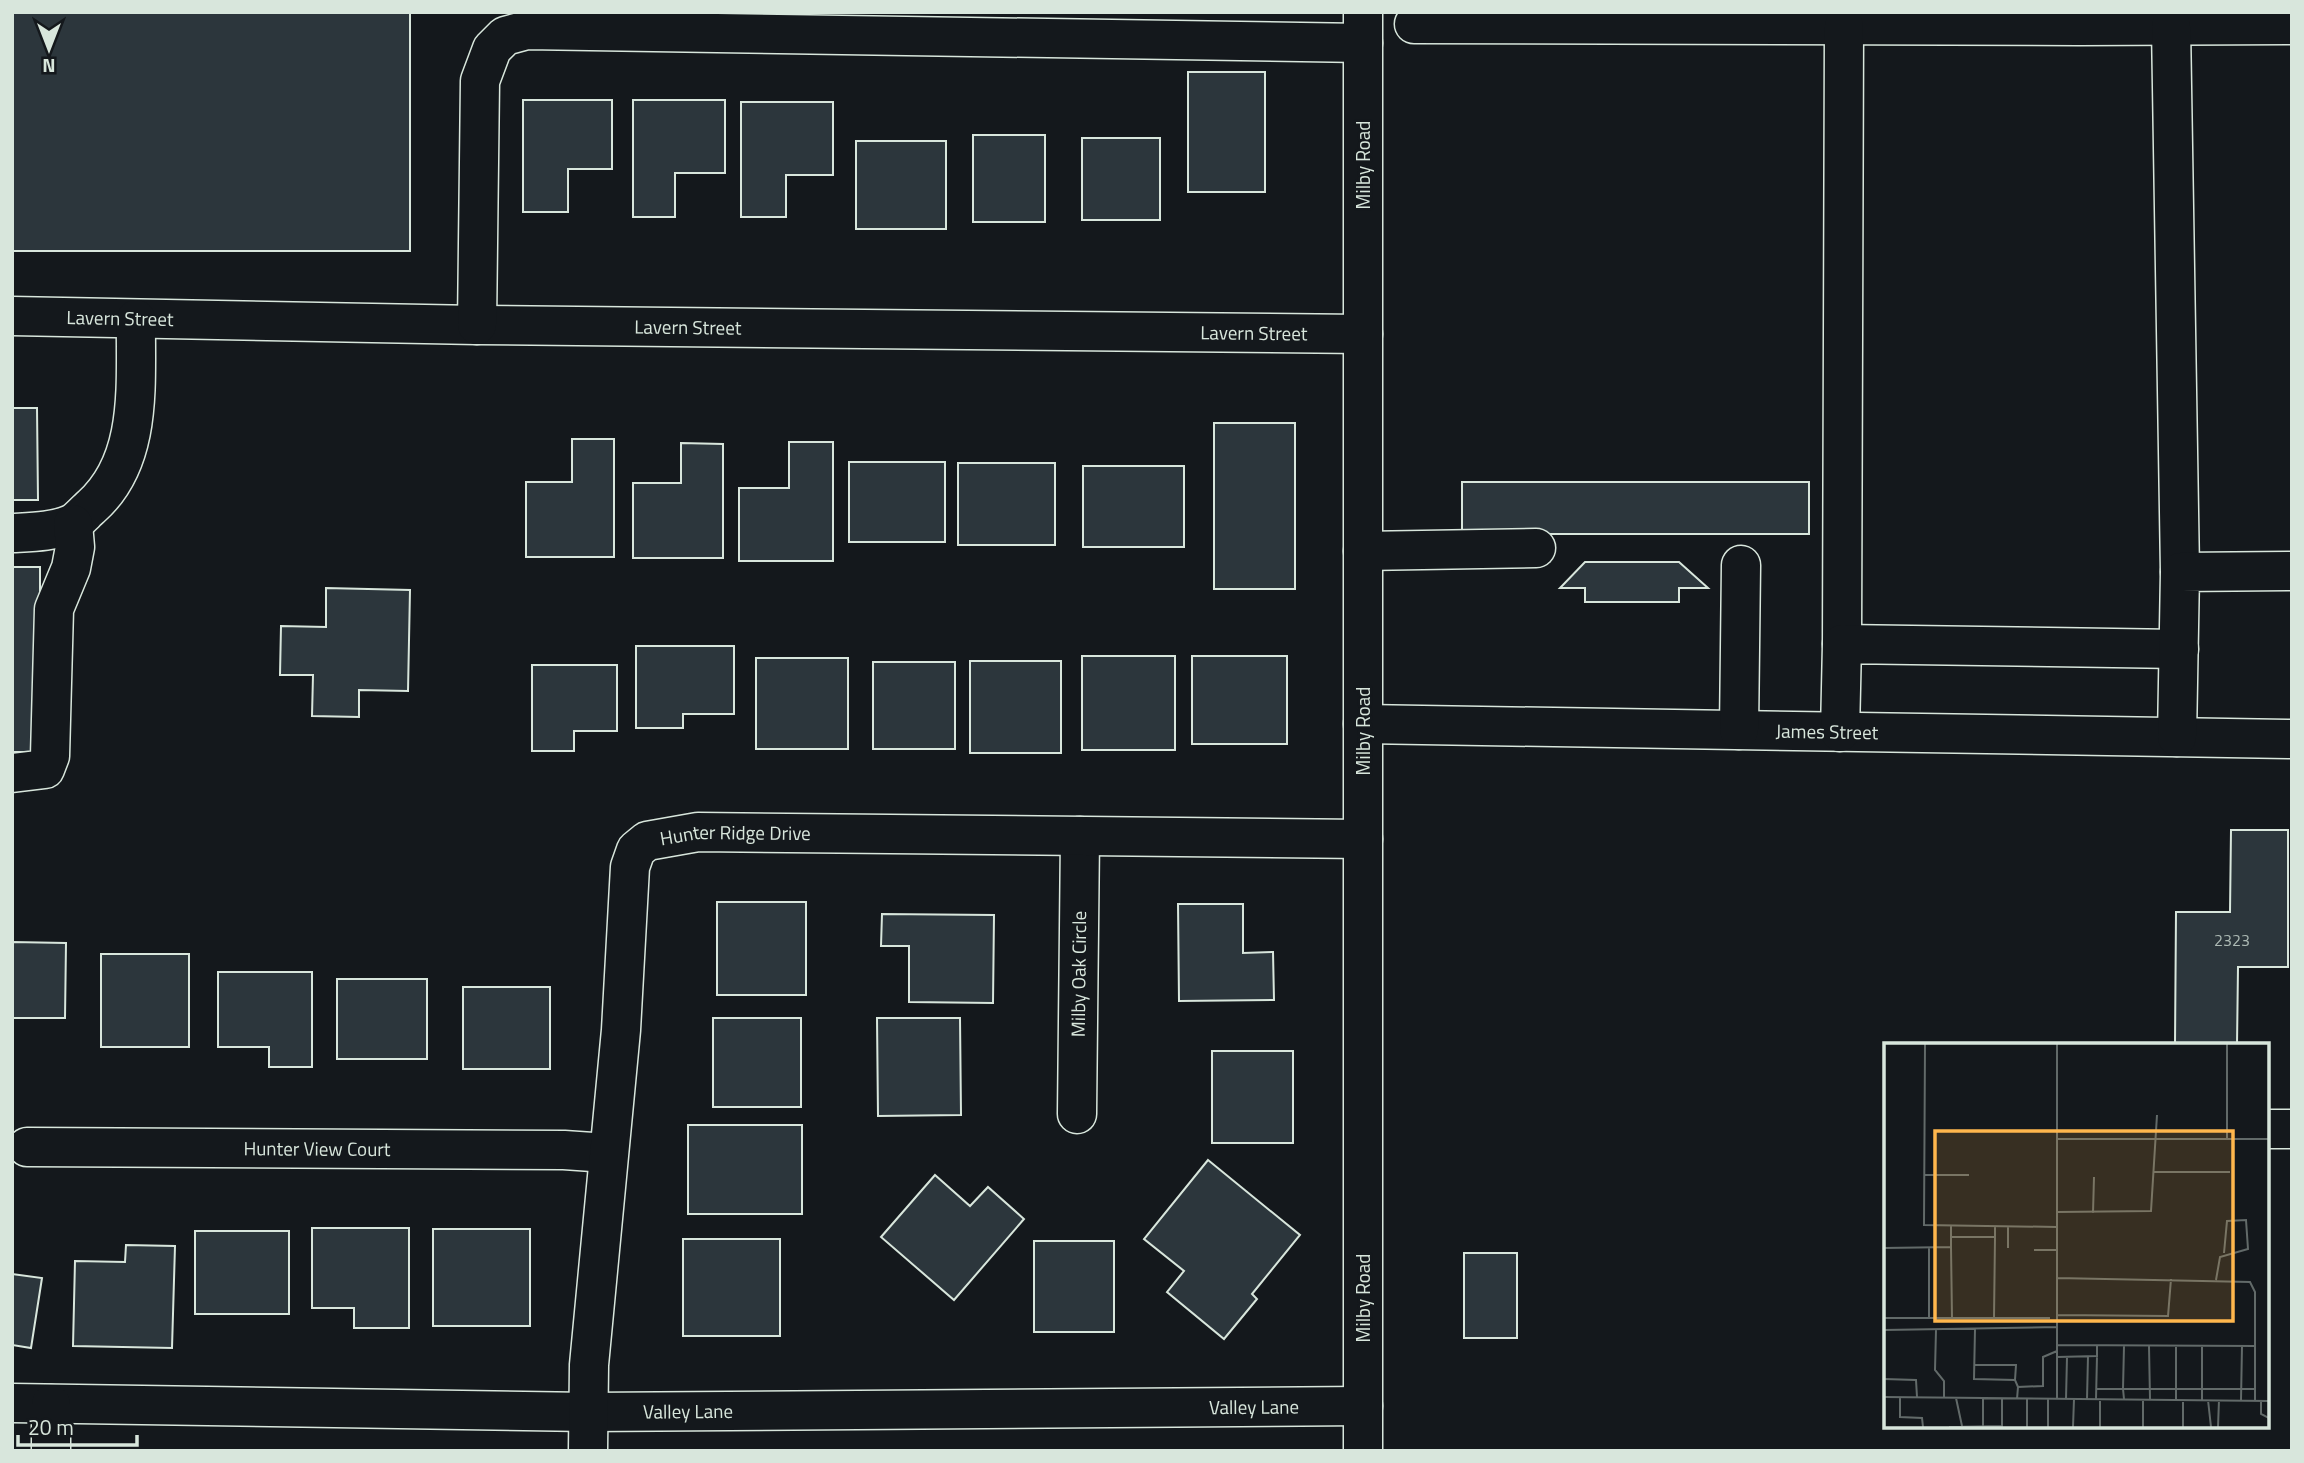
<svg xmlns="http://www.w3.org/2000/svg" width="2304" height="1463" viewBox="0 0 2304 1463" font-family="'Titillium Web',sans-serif">
<style>
.building{fill:#2c363c;stroke:#d8e6dc;stroke-width:2}
.lines{fill:none;stroke-linecap:round;stroke-linejoin:round}
.minor-casing{stroke:#d8e6dc;stroke-width:41}
.minor{stroke:#14181c;stroke-width:38}
.labels{text-anchor:middle;stroke-width:5;stroke-linejoin:round;paint-order:stroke}
.number-label{font-size:16px;fill:#adbab4}
.street-label{font-size:19px;fill:#d8e6dc;stroke:#14181c}
.inset-road{fill:none;stroke:#626a69;stroke-width:2}
.view{fill:#ffb74d;fill-opacity:0.15;stroke:#ffb74d;stroke-width:3.5}
.inset-edge{fill:none;stroke:#d8e6dc;stroke-width:3.5}
</style>
<rect width="100%" height="100%" fill="#14181c"/>
<g class="building">
<rect x="12" y="12" width="398" height="239"/>
<rect x="1188" y="72" width="77" height="120"/>
<polygon points="523,100 612,100 612,169 568,169 568,212 523,212"/>
<polygon points="633,100 725,100 725,173 675,173 675,217 633,217"/>
<polygon points="741,102 833,102 833,175 786,175 786,217 741,217"/>
<rect x="973" y="135" width="72" height="87"/>
<rect x="1082" y="138" width="78" height="82"/>
<rect x="856" y="141" width="90" height="88"/>
<polygon points="12,408 37,408 38,500 12,500"/>
<rect x="1214" y="423" width="81" height="166"/>
<polygon points="572,439 614,439 614,557 526,557 526,482 572,482"/>
<polygon points="789,442 833,442 833,561 739,561 739,488 789,488"/>
<polygon points="681,443 723,444 723,558 633,558 633,483 681,483"/>
<rect x="849" y="462" width="96" height="80"/>
<rect x="958" y="463" width="97" height="82"/>
<rect x="1083" y="466" width="101" height="81"/>
<rect x="1462" y="482" width="347" height="52"/>
<polygon points="1585,562 1679,562 1708,588 1679,588 1679,602 1585,602 1585,588 1560,588"/>
<rect x="12" y="567" width="28" height="185"/>
<polygon points="326,588 410,590 408,691 359,690 359,717 312,716 313,675 280,675 281,626 326,627"/>
<polygon points="636,646 734,646 734,714 683,714 683,728 636,728"/>
<rect x="1082" y="656" width="93" height="94"/>
<rect x="1192" y="656" width="95" height="88"/>
<rect x="756" y="658" width="92" height="91"/>
<rect x="970" y="661" width="91" height="92"/>
<rect x="873" y="662" width="82" height="87"/>
<polygon points="532,665 617,665 617,731 574,731 574,751 532,751"/>
<polygon points="2231,830 2288,830 2288,967 2238,967 2237,1045 2175,1045 2176,912 2230,912"/>
<rect x="717" y="902" width="89" height="93"/>
<polygon points="1178,904 1243,904 1243,953 1273,952 1274,1000 1179,1001"/>
<polygon points="882,914 994,915 993,1003 909,1002 909,946 881,946"/>
<polygon points="12,942 66,943 65,1018 12,1018"/>
<rect x="101" y="954" width="88" height="93"/>
<polygon points="218,972 312,972 312,1067 269,1067 269,1047 218,1047"/>
<rect x="337" y="979" width="90" height="80"/>
<rect x="463" y="987" width="87" height="82"/>
<rect x="713" y="1018" width="88" height="89"/>
<polygon points="877,1018 960,1018 961,1115 878,1116"/>
<rect x="1212" y="1051" width="81" height="92"/>
<rect x="688" y="1125" width="114" height="89"/>
<polygon points="1208,1160 1300,1235 1252,1294 1257,1299 1224,1339 1167,1292 1184,1271 1144,1239"/>
<polygon points="935,1175 970,1206 988,1187 1024,1219 954,1300 881,1237"/>
<polygon points="312,1228 409,1228 409,1328 354,1328 354,1308 312,1308"/>
<rect x="433" y="1229" width="97" height="97"/>
<rect x="195" y="1231" width="94" height="83"/>
<rect x="683" y="1239" width="97" height="97"/>
<rect x="1034" y="1241" width="80" height="91"/>
<polygon points="126,1245 175,1246 172,1348 73,1346 75,1261 125,1262"/>
<rect x="1464" y="1253" width="53" height="85"/>
<polygon points="12,1274 42,1278 31,1348 12,1345"/>
</g>
<g class="lines">
<g class="minor-casing">
<g id="minor">
<polyline points="1414,24 2079,26 2292,25"/>
<polyline points="2171,26 2180,572"/>
<path id="s1" d="M12,316l465,9 886,9"/>
<polyline points="477,325 480,81 492,49 505,36 527,30 1363,43"/>
<path d="M12,533c19,-1 41,-1 59,-9 7,-3 14,-12 20,-17 53,-47 44,-124 45,-188"/>
<polyline points="1363,551 1536,548"/>
<polyline points="1842,644 1844,26"/>
<path id="s2" d="M1363,724l929,15"/>
<polyline points="1739,730 1741,565"/>
<polyline points="1840,732 1842,644 2179,649"/>
<polyline points="2177,737 2180,572 2292,571"/>
<polyline points="12,773 45,769 50,756 54,609 71,568 75,547 73,524"/>
<path id="s3" d="M1077,1114l3,-278"/>
<polyline points="2267,1129 2292,1129"/>
<path id="s4" d="M27,1147l537,3 43,3"/>
<path id="s5" d="M12,1403l576,9 775,-6"/>
<polyline points="51,1451 51,1404"/>
<path id="s6" d="M588,1451l1,-86 32,-335 9,-163 6,-17 11,-9 51,-9 665,7"/>
<polyline points="1363,1451 1363,12"/>
</g>
</g>
<use href="#minor" class="minor"/>
</g>
<g class="labels">
<g class="number-label">
<text x="2232" y="946">2323</text>
</g>
<g class="street-label">
<text transform="translate(1363 165) rotate(-90)" y="7">Milby Road</text>
<text dy="7" stroke="none"><textPath href="#s1" startOffset="108">Lavern Street</textPath></text>
<text dy="7" stroke="none"><textPath href="#s1" startOffset="676">Lavern Street</textPath></text>
<text dy="7" stroke="none"><textPath href="#s1" startOffset="1242">Lavern Street</textPath></text>
<text transform="translate(1363 731) rotate(-90)" y="7">Milby Road</text>
<text dy="7" stroke="none"><textPath href="#s2" startOffset="464">James Street</textPath></text>
<text dy="7" stroke="none"><textPath href="#s6" startOffset="707">Hunter Ridge Drive</textPath></text>
<text dy="7" stroke="none"><textPath href="#s3" startOffset="140">Milby Oak Circle</textPath></text>
<text dy="7" stroke="none"><textPath href="#s4" startOffset="290">Hunter View Court</textPath></text>
<text transform="translate(1363 1298) rotate(-90)" y="7">Milby Road</text>
<text dy="7" stroke="none"><textPath href="#s5" startOffset="1242">Valley Lane</textPath></text>
<text dy="7" stroke="none"><textPath href="#s5" startOffset="676">Valley Lane</textPath></text>
</g>
</g>
<g transform="translate(1884 1043)">
<rect width="385" height="385" fill="#14181c"/>
<path class="inset-road" d="M41,1l-1,181 133,2M173,1v355M173,96h212M343,96v-95M270,129h76M41,132h44M173,169l94,-1 6,-96M209,170l1,-36M67,194h44v-11M45,204v71M67,204l1,71M0,205l67,-1v-22M124,205v-22M150,207h23M173,235l193,4 5,10v108M332,237l4,-23 28,-8 -2,-29 -19,1 -3,32M173,272l111,1 3,-37M0,275h166M110,275l1,-81M91,286l-1,50 41,1 3,7M0,287l173,-3M52,287l-1,40 9,11v16M173,302l198,1M240,303l-1,43h132M265,303l1,53M318,303v54M173,314l40,-1v-10M90,322h42l-1,15M0,336l32,1 1,17M213,346h26l1,10M0,354l385,4M16,354v20l22,1 1,9M72,355l6,28M133,356l1,-12 25,-1v-29l14,-6M143,356v28M182,356l1,-42M203,356l1,-43M212,356l1,-43M292,357v-54M299,357v27M324,357l3,27M357,357l1,-54M377,357v14l8,4v9M65,384l53,-1M99,384v-29M118,384v-29M164,384v-28M189,384l1,-28M216,384v-28M259,384v-28M334,384l1,-27"/>
<path class="view" d="M51,88h298v190h-298z"/>
<rect width="385" height="385" class="inset-edge"/>
</g>
<rect width="2304" height="1463" fill="none" stroke="#d8e6dc" stroke-width="28"/>
<g transform="translate(49 49) rotate(180)" stroke="#14181c" stroke-width="5" paint-order="stroke">
<path d="M0-5L12 26L0 18L-12 26Z" fill="#d8e6dc"/>
<text y="-10" font-size="19" font-weight="bold" text-anchor="middle" fill="#d8e6dc">N</text>
</g>
<path d="M18 1435v10h119v-10" fill="none" stroke="#d8e6dc" stroke-width="3.5"/>
<text x="28" y="1435" font-size="21" fill="#d8e6dc" stroke="#14181c" stroke-width="5" paint-order="stroke">20 m</text>
</svg>
